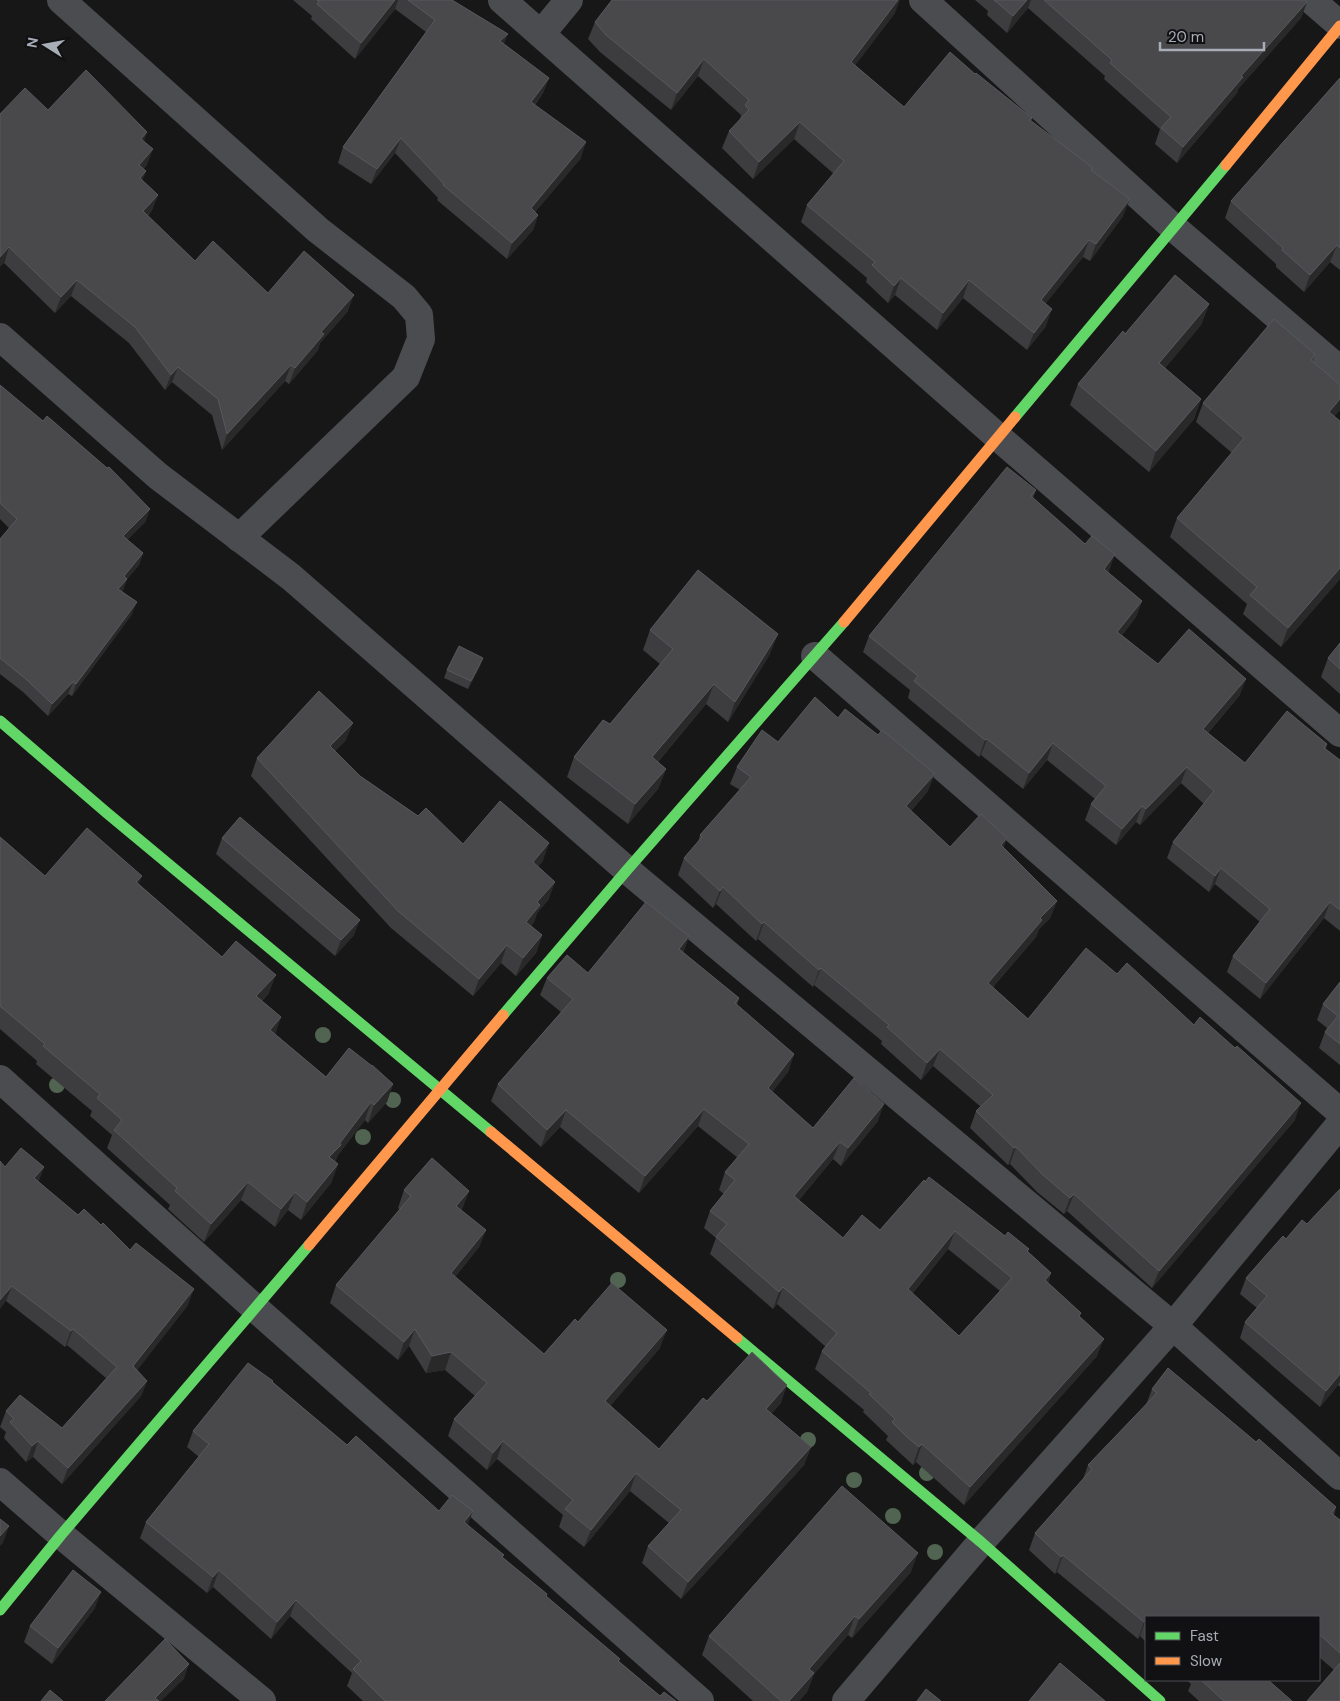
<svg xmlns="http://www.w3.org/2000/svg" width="1340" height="1701" viewBox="0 0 1340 1701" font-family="'DM Sans',sans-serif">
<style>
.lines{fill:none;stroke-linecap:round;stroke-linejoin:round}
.street{stroke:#4b4c50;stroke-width:28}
.fast{stroke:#63d668;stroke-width:11}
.slow{stroke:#ff974d;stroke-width:11}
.tree{fill:#506451}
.wall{fill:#3d3d3f;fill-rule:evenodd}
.shaded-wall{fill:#29292a}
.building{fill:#49494c;stroke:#58595d;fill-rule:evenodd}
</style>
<rect width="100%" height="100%" fill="#171717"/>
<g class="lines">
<g class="street">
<polyline points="61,0 318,230 404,297 419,315 421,339 406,377 239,538"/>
<polyline points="502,0 998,437 1340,733"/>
<polyline points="923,0 1174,228 1340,370"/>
<polyline points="1311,0 1340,25"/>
<polyline points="541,34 569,0"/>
<polyline points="0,337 158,476 291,577 627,870 1173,1326 1340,1476"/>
<polyline points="815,656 1340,1112"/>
<polyline points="0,1079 256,1309 700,1701"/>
<polyline points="0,1482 61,1535 262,1701"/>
<polyline points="846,1701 981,1542 1173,1326 1340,1124"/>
</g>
<g class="fast">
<polyline points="1015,417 1226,165"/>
<polyline points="0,721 107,813 491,1132"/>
<polyline points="503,1015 627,870 844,622"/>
<polyline points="737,1338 981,1542 1160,1701"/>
<polyline points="0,1610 61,1535 309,1245"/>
</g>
<g class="slow">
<polyline points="1226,165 1340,26"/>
<polyline points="844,622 1015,417"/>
<polyline points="491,1132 737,1338"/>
<polyline points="309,1245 503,1015"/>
</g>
</g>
<g class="tree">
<circle cx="323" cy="1035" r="8"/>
<circle cx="57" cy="1085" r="8"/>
<circle cx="393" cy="1100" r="8"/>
<circle cx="363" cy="1137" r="8"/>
<circle cx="618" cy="1280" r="8"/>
<circle cx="808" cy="1440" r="8"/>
<circle cx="927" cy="1473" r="8"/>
<circle cx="854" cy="1480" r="8"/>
<circle cx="893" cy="1516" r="8"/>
<circle cx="935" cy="1552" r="8"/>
</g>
<g class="wall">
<polygon points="293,0 452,0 504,45 549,78 543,93 535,105 581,158 535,212 538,215 533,230 507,259 437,200 438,198 395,153 371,184 338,163 343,147 426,32 395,9 355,59 311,19 312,16"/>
<polygon points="975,0 1305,0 1307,2 1301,18 1238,89 1237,93 1177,163 1155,144 1160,129 1104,79 1105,76 1028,8 1007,33 987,15 988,11"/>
<polygon points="895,13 855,65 904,107 975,74 1032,118 1031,121 1092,171 1123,216 1090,261 1083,257 1045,304 1046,326 1027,350 963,298 937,330 895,295 888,303 866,282 867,278 801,222 807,205 834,174 794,139 753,179 722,148 729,131 740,120 741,115 698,76 671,110 600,52 588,39 595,22"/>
<polygon points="1340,78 1340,270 1330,262 1304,292 1276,267 1276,264 1225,218 1231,201"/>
<polygon points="48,110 144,141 147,165 143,169 146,171 142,180 158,195 152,210 148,216 195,261 268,293 348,311 320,343 318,350 289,384 285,381 222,450 212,415 172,382 165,390 129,343 71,296 55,313 4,263"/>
<polygon points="1209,304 1201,325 1165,368 1201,399 1194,419 1149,472 1070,405 1078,384 1125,334"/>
<polygon points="1315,354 1313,361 1340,410 1334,416 1340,579 1281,647 1243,614 1247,604 1170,537 1177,518 1232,453 1196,422 1203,403"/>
<polygon points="0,385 146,521 127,540 143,553 139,565 127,579 122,592 132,614 72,696 68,694 48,716 23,692 0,674 0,539 9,528 0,519"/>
<polygon points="1036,490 1033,498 1109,571 1108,572 1142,601 1136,617 1122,635 1158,664 1240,695 1208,733 1245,763 1327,744 1326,749 1340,760 1340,931 1324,918 1260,999 1227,972 1233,956 1260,922 1215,884 1209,892 1167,858 1173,842 1204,804 1181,783 1140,825 1136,822 1116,845 1085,820 1091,804 1095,799 1047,760 1023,789 981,755 979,757 908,698 910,690 863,652 869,636"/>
<polygon points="650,630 770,654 728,722 706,704 658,762 666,769 658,789 628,824 567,777 574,757 610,724 660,664 643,650"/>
<polygon points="1340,643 1340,694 1321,677 1328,658"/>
<polygon points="483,658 480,666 468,689 444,678 447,670"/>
<polygon points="838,718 928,791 911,811 950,847 1007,838 1003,848 1057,901 1050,918 1039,929 1036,937 993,987 1028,1019 1295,1120 1152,1288 1067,1211 1064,1214 1037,1192 1010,1164 1008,1165 970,1128 976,1111 981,1107 933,1066 921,1080 881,1044 882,1041 814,985 813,987 758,939 756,941 716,904 713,908 678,875 684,858 698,842 700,835 740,790 730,784 737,767 778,742"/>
<polygon points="346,740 335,751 360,776 418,816 463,844 543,861 538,866 549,899 537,913 534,922 531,926 542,935 536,953 516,976 501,963 473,996 391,928 251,776 257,758"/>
<polygon points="0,837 45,876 139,884 222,957 269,993 262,1001 281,1017 275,1034 326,1077 393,1084 387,1102 368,1123 365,1120 338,1155 335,1162 338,1164 331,1183 301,1220 288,1210 275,1227 241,1200 204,1242 168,1209 170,1205 107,1148 112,1135 90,1116 92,1111 36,1064 37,1061 0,1029"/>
<polygon points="222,838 354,935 335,956 216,854"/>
<path d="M689,936l-6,17 56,45 -2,7 57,49 -6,18 -16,20 41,36 65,-7 -37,45 -8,-7 -34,41 44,38 37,-8 44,-50 81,56 24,13 -1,3 23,21 -3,10 32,34 17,39 -133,149 -48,-43 -3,3 -12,-11 -15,-14 2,-4 -25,-24 1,-2 -49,-41 7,-18 4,-4 -49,-43 -4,5 -63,-55 6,-16 -12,-10 6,-17 14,-17 -5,-4 6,-18 13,-14 -40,-32 -59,67 -79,-66 -19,20 -50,-46 7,-17 63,-72 -21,-17 7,-17 41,-5zM948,1249l52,42 -41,45 -47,-42z"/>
<polygon points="1340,982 1340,1065 1319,1048 1325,1032 1327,1028 1317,1020 1323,1004"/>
<polygon points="5,1167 44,1167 38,1182 188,1305 137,1370 147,1381 141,1396 62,1484 33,1457 26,1462 4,1438 6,1432 0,1427 6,1411 62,1428 106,1378 67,1345 65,1347 6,1301"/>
<polygon points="1340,1189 1340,1387 1338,1385 1320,1407 1240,1338 1245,1322 1257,1308 1240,1294 1246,1278 1286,1239 1307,1224"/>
<polygon points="404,1190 469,1191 462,1209 461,1210 486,1230 479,1247 455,1277 544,1354 578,1322 660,1348 610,1406 659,1449 707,1401 781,1403 771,1414 811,1447 804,1465 681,1599 642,1563 648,1546 669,1523 630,1491 584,1547 559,1527 563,1515 497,1459 487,1470 448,1436 454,1419 475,1396 445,1370 426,1373 409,1346 398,1360 330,1303 336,1285 400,1210 398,1208"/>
<polygon points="273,1382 347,1445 439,1511 468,1525 503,1558 619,1661 660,1696 676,1701 363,1701 347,1686 352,1673 290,1616 271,1639 213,1587 207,1593 140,1538 146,1522 199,1457 187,1447 193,1431"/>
<polygon points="1152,1389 1256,1442 1336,1507 1334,1515 1340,1520 1340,1701 1334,1670 1319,1657 1319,1617 1146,1617 1146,1642 1140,1636 1138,1639 1057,1572 1055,1574 1029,1550 1035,1533 1083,1479 1088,1465 1146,1405"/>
<polygon points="911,1572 852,1638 848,1635 814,1674 807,1692 799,1701 753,1701 702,1655 709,1636"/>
<polygon points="95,1608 52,1664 24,1642 30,1626"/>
<polygon points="1187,1680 1268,1680 1292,1701 1199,1701 1188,1691 1191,1684"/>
</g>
<g class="shaded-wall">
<polygon points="395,0 398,0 395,9 355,59 361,43"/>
<polygon points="898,0 900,0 895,13 845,79 851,62"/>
<polygon points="1027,0 1031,0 1028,8 1007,33 1013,16"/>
<polygon points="1307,2 1301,18 1238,89 1237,93 1177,163 1183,147 1241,76"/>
<polygon points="508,34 502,49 500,41"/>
<polygon points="704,59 698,76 671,110 677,93"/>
<polygon points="549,78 543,93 525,117 531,102"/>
<polygon points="800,122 794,139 753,179 759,162"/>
<polygon points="147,132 142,148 141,139"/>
<polygon points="401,138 395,153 371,184 377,169"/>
<polygon points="586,142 581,158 525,224 531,208"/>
<polygon points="153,149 147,165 133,181 139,165"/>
<polygon points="146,171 140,187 140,178"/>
<polygon points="158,195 152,210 137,227 143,211"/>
<polygon points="1130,199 1123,216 1090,261 1096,244"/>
<polygon points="538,215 533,230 507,259 512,243"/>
<polygon points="1089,240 1083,257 1035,317 1041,300"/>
<polygon points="1337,245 1330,262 1304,292 1310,275"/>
<polygon points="9,247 4,263 0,267 0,257"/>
<polygon points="901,278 895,295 888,303 894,286"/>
<polygon points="77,280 71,296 55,313 61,297"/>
<polygon points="969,280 963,298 937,330 943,313"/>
<polygon points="354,295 348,311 320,343 318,350 289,384 295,368 321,332"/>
<polygon points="1209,304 1201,325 1152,384 1159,363"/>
<polygon points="1052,309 1046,326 1027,350 1034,333"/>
<polygon points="291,365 285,381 222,450 227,434"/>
<polygon points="178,367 172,382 165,390 171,375"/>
<polygon points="1201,399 1194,419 1149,472 1156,451"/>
<polygon points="1340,399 1340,410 1322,431 1329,412"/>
<polygon points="150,509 146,521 119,548 123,536"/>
<polygon points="143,553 139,565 127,579 123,591 113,601 118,589 124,576"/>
<polygon points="1115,554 1109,571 1098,585 1104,569"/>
<polygon points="1340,568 1340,579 1281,647 1288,628"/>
<polygon points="1142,601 1136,617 1111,648 1117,632"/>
<polygon points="137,602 132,614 72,696 76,684"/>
<polygon points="778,634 770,654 728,722 735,702"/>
<polygon points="483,658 480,666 468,689 471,681"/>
<polygon points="1246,679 1240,695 1197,745 1203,729"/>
<polygon points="73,682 68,694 48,716 52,704"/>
<polygon points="714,684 706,704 645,777 652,757"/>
<polygon points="353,723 346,740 323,763 330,746"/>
<polygon points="987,739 981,755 979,757 985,740"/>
<polygon points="1053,743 1047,760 1023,789 1029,773"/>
<polygon points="1187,767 1181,783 1140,825 1146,809"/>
<polygon points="666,769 658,789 628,824 635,804"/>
<polygon points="935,774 928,791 900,823 906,806"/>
<polygon points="1142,806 1136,822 1116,845 1122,829"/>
<polygon points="1007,838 1001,855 1001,845"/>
<polygon points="549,843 543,861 527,880 533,862"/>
<polygon points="1221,868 1215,884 1209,892 1215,876"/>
<polygon points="142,876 135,894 136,882"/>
<polygon points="555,882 549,899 537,913 534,922 520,939 526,922 537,902"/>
<polygon points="723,887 716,904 713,908 720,891"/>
<polygon points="1057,901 1050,918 1039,929 1036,937 982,1000 988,983 1040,918"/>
<polygon points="1330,902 1324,918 1260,999 1266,983"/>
<polygon points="360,920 354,935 335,956 341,940"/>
<polygon points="764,922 758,939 756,941 762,924"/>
<polygon points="542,935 536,953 516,976 523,958"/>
<polygon points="689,936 683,954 679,949"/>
<polygon points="507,945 501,963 473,996 479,979"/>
<polygon points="821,968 814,985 813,987 819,970"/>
<polygon points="276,975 269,993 249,1014 256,996"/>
<polygon points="281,1017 275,1035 270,1030"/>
<polygon points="940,1049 933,1066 921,1080 927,1063"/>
<polygon points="794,1054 788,1072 761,1106 768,1088"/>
<polygon points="393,1084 387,1102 368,1123 374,1105"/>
<polygon points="371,1102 365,1120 338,1155 335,1163 329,1157"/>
<polygon points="1301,1103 1295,1120 1152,1288 1159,1271"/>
<polygon points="884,1104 878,1121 841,1166 848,1148"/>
<polygon points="704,1109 698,1126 639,1193 645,1176"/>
<polygon points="566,1110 560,1127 541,1147 547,1130"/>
<polygon points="840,1142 833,1159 788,1213 794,1196"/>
<polygon points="1016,1147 1010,1164 1008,1165 1014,1148"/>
<polygon points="338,1164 331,1183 301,1220 307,1202"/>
<polygon points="44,1167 38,1183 34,1178"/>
<polygon points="248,1182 241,1200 204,1242 211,1224"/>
<polygon points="469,1191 462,1209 449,1224 456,1206"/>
<polygon points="295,1192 288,1210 275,1227 281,1209"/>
<polygon points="1074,1194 1067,1211 1064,1214 1070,1198"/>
<polygon points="486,1230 479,1247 444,1291 451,1273"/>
<polygon points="955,1231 948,1249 901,1307 908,1289"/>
<polygon points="1051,1273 1045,1291 1045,1280"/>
<polygon points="12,1286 6,1301 0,1309 0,1300"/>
<polygon points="783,1287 777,1304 773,1309 779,1292"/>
<polygon points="194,1289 188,1305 128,1382 133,1366"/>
<polygon points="73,1329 67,1345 65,1347 71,1331"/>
<polygon points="415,1329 409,1346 398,1360 404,1342"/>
<polygon points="667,1330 660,1348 599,1419 605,1401"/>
<polygon points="1104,1339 1097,1356 964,1505 970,1487"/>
<polygon points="451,1352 445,1370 426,1373 432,1356"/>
<polygon points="1340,1374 1340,1381 1338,1385 1320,1407 1326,1391"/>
<polygon points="147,1381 141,1396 62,1484 68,1468"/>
<polygon points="787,1385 781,1403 760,1427 766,1409"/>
<polygon points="38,1441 33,1457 26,1462 32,1446"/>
<polygon points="503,1441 497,1459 487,1470 493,1453"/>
<polygon points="922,1444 916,1462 913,1465 919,1447"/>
<polygon points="811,1447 804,1465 681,1599 688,1582"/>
<polygon points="636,1473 630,1491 584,1547 591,1530"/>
<polygon points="473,1511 467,1527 464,1522"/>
<polygon points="9,1526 3,1543 0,1546 0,1536"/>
<polygon points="918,1553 911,1572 852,1638 859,1619"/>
<polygon points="1063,1555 1057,1572 1055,1574 1061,1557"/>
<polygon points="219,1570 213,1587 207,1593 213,1577"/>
<polygon points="101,1592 95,1608 52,1664 58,1648"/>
<polygon points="296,1600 290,1616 271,1639 277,1622"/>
<polygon points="855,1616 848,1635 814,1674 807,1692 799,1701 789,1701 809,1669"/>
<polygon points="1146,1619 1140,1636 1138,1639 1144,1622"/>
<polygon points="189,1664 184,1679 161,1701 154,1701 155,1698"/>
</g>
<g class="building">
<polygon points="317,0 395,0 361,43 317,4 319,1"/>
<polygon points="408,0 452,0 508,34 500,41 549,78 531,102 586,142 531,208 538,215 512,243 443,185 444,184 401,138 377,169 343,147 435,20"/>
<polygon points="612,0 898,0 851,62 904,107 950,52 975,74 976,73 1032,118 1030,120 1093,168 1091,170 1130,199 1096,244 1089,240 1041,300 1052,309 1034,333 969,280 943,313 901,278 894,286 872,265 875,262 807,205 844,161 800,122 759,162 729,131 749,110 745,105 749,100 704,59 677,93 606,35 595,22"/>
<polygon points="994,0 1027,0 1013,16"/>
<polygon points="1044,0 1305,0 1307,2 1241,76 1243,77 1183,147 1161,128 1171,117 1110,63 1112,60"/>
<polygon points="86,70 147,132 141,139 153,149 139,165 146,171 140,178 158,195 143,211 195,261 213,241 268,293 304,251 354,295 321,332 324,334 295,368 291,365 227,434 218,399 178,367 171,375 135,327 77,280 61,297 9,247 0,257 0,114 25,88 48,110"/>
<polygon points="1340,78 1340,248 1337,245 1310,275 1282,250 1283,248 1231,201"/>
<polygon points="1175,275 1209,304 1159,363 1201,399 1156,451 1078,384 1123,331 1125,334"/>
<polygon points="1274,319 1315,354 1311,360 1340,385 1340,399 1329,412 1340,421 1340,568 1288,628 1250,595 1257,587 1177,518 1244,438 1203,403"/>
<polygon points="0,385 43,421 47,416 107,468 109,467 150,509 123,536 143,553 124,576 127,579 118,589 137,602 76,684 73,682 52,704 27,680 0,658 0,539 17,519 0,503"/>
<polygon points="1007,467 1036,490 1031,496 1085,544 1092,536 1115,554 1104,569 1142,601 1117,632 1158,664 1189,629 1246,679 1203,729 1245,763 1287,711 1327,744 1324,748 1340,760 1340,910 1330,902 1266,983 1233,956 1270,909 1221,868 1215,876 1173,842 1214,791 1187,767 1146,809 1142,806 1122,829 1091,804 1106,786 1053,743 1029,773 987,739 985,740 914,681 918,676 869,636"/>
<polygon points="698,570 778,634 735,702 714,684 652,757 666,769 635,804 574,757 603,720 610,724 673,649 650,630"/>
<polygon points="1340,643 1340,669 1328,658"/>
<polygon points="459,646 483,658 471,681 447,670"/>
<polygon points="319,691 353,723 330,746 360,776 418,816 426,808 463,844 500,801 549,843 533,862 555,882 537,902 540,905 526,922 542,935 523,958 507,945 479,979 398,911 257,758"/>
<polygon points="815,697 838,718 845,709 878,735 882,730 935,774 906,806 950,847 981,814 1007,838 1001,845 1057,901 1040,918 1042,920 988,983 1028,1019 1086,948 1117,974 1127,963 1194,1025 1200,1017 1235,1048 1237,1046 1301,1103 1159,1271 1074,1194 1070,1198 1043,1175 1016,1147 1014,1148 976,1111 993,1095 940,1049 927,1063 887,1027 889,1025 821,968 819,970 764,922 762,924 723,887 720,891 684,858 702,837 700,835 751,777 737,767 762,730 778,742"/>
<polygon points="240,817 360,920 341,940 222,838"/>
<polygon points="87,828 142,876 136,882 222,957 236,941 276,975 256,996 281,1017 270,1030 326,1077 349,1048 372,1066 372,1065 393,1084 374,1105 371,1102 340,1143 341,1145 329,1157 338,1164 307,1202 295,1192 281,1209 248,1182 211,1224 175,1191 177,1188 114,1130 122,1120 97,1098 100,1094 43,1046 45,1044 0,1006 0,837 45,876"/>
<path d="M646,902l43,34 -10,13 60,49 -4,5 59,51 -26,34 45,40 41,-50 30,26 -36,44 -8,-6 -46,54 49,42 19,-23 18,15 44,-50 1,2 4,-5 76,59 3,-4 21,17 -2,2 24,22 -6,7 36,33 -2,3 25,23 -134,148 -48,-43 -3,3 -12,-10 -15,-15 3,-3 -26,-25 2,-1 -49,-42 15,-18 -54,-46 -4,5 -63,-55 11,-13 -17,-13 25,-31 -10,-8 24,-28 -45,-35 -59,67 -79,-66 -19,20 -49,-46 75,-85 -26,-21 20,-23 21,18zM955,1231l57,47 -53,58 -51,-47z"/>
<polygon points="1340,982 1340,1044 1325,1032 1338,1016 1323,1004"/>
<polygon points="21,1148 44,1167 34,1178 78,1215 84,1209 101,1225 103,1223 130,1250 136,1243 194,1289 133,1366 147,1381 68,1468 38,1441 32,1446 10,1422 14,1419 6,1411 20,1395 62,1428 117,1367 73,1329 71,1331 12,1286 0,1300 0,1161 5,1167"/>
<polygon points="432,1158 469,1191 456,1206 486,1230 451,1273 544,1354 575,1319 578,1322 612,1283 667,1330 605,1401 659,1449 703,1398 707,1401 752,1352 787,1385 766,1409 811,1447 688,1582 648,1546 681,1510 636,1473 591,1530 565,1509 573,1500 503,1441 493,1453 454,1419 487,1383 451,1352 432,1356 415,1329 404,1342 336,1285 411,1196 404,1190"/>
<polygon points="1340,1189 1340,1374 1326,1391 1245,1322 1267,1296 1246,1278 1283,1236 1286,1239 1302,1220 1307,1224"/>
<polygon points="248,1363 273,1381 272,1382 347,1445 356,1436 439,1511 452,1495 473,1511 464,1522 504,1555 502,1557 547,1594 546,1596 620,1659 618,1661 660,1696 664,1692 676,1701 385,1701 353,1669 361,1661 296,1600 277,1622 219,1570 213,1577 146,1522 209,1444 193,1431"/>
<polygon points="1168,1368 1256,1442 1259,1439 1301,1476 1336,1507 1331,1513 1340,1520 1340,1653 1319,1634 1319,1617 1146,1617 1146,1619 1144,1622 1063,1555 1061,1557 1035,1533 1092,1469 1088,1465 1157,1393 1152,1389"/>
<polygon points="842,1486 918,1553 859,1619 855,1616 809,1669 814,1673 789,1701 781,1701 709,1636"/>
<polygon points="0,1519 9,1526 0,1536"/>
<polygon points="73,1570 101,1592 58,1648 30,1626"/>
<polygon points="165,1639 189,1664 155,1698 159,1701 105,1701"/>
<polygon points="1060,1663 1105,1701 1029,1701"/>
<polygon points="1340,1663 1340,1701 1307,1701"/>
<polygon points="1201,1680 1268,1680 1292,1701 1224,1701"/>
<polygon points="926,1689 941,1701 917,1701"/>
<polygon points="50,1690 63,1701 41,1701"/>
</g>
<rect x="1145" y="1616" width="175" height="65" fill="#111113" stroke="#4d4f55"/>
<rect x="1155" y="1632" width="25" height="8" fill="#63d668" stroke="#4d4f55"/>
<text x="1190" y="1641" font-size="15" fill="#a8adb8">Fast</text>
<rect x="1155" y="1657" width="25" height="8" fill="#ff974d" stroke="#4d4f55"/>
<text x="1190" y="1666" font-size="15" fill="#a8adb8">Slow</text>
<g transform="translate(45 45) rotate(281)" stroke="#111113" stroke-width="4" paint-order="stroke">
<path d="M0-4L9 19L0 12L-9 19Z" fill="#a8adb8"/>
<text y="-8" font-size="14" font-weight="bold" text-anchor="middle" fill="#a8adb8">N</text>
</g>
<path d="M1160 42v8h104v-8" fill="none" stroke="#a8adb8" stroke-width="2.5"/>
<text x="1168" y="42" font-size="15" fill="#a8adb8" stroke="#111113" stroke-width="4" paint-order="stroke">20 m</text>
</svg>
